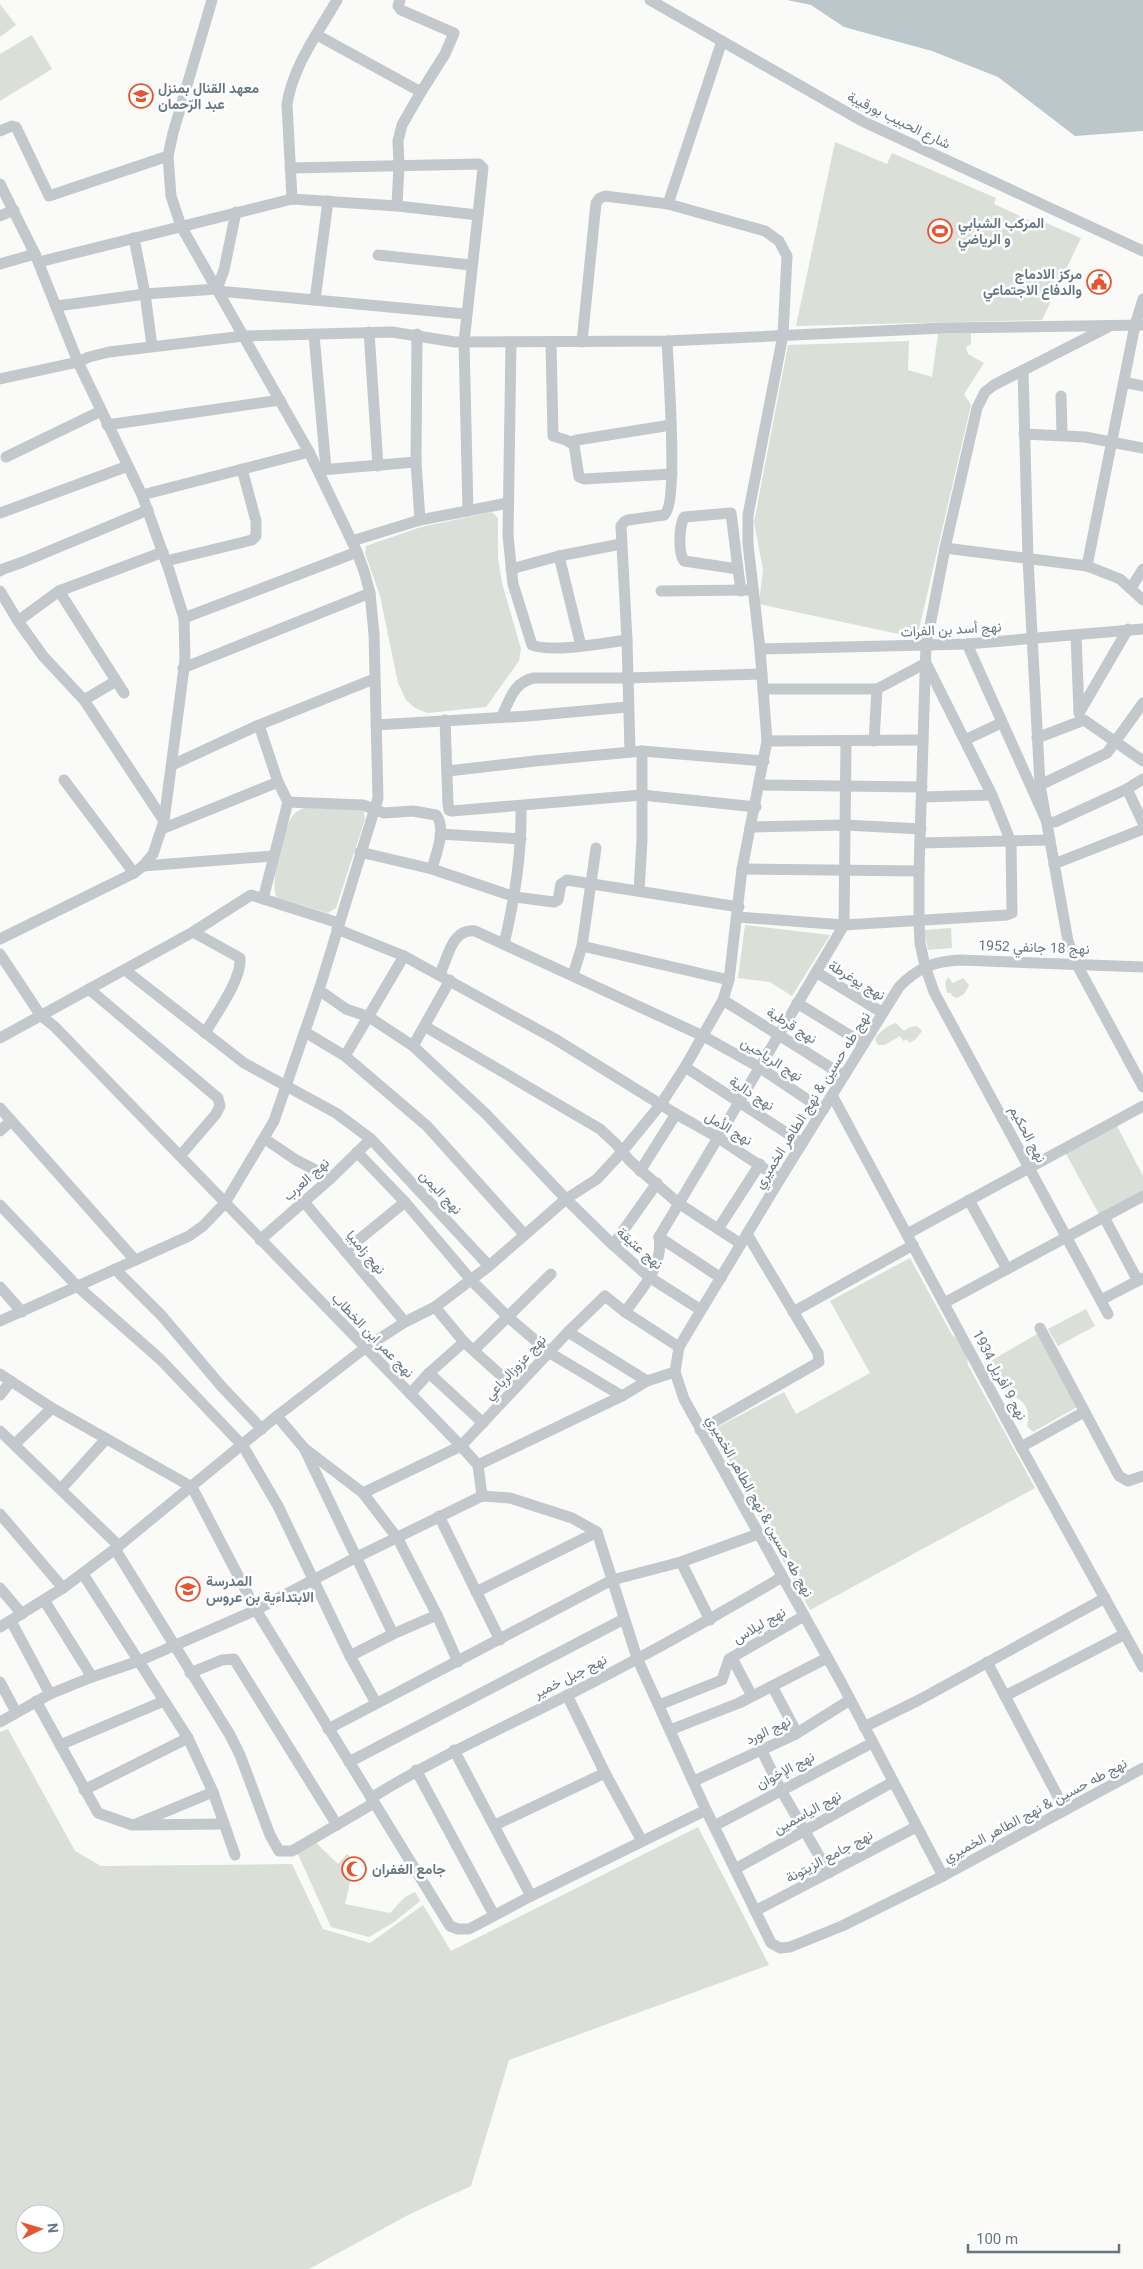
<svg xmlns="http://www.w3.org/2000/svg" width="1143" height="2269" viewBox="0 0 1143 2269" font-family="Roboto,Vazirmatn,sans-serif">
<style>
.green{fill:#dadfd7;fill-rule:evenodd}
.water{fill:#bbc7cb}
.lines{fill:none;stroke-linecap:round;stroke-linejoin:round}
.minor{stroke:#c3c8cc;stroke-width:11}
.labels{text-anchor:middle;stroke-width:5;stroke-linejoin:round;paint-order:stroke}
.poi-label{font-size:14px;font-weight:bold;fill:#657683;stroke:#fff;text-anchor:start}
.street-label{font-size:14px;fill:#657683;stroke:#fff}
</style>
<rect width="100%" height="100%" fill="#fafaf8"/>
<g class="green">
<polygon points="0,4 16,25 0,37"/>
<polygon points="32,35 52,69 0,101 0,54"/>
<polygon points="835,142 887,164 892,153 996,198 994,204 1035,223 1037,219 1081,238 1042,320 796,326"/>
<polygon points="971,333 971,344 966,347 968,354 984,363 964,394 971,405 917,638 759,604 763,570 754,522 788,345 909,341 908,370 932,377 938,334"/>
<polygon points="492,512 498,518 498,558 502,583 521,649 519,661 486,707 427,713 415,708 406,700 398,683 380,596 365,553 366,546 421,527"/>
<path d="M304,808l57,2 3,2 1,7 -29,89 -8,5 -50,-15c-10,-9 6,-70 14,-81 3,-5 7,-7 12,-9z"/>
<polygon points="745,925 830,935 792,996 770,982 738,978"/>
<polygon points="951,928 952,948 928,950 924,930"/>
<polygon points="948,977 953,983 963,978 969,985 964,994 957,998 952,996 951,993 947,993 945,983"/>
<path d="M896,1023l8,8 6,-4 7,-1 5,5 -6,8 -7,4 -2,-4 -4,2 -3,-5 -15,9h-7l-3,-6c4,-7 13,-14 21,-16z"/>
<polygon points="1117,1126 1143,1176 1143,1191 1099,1214 1065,1152"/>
<path d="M910,1258l42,77c8,4 16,21 16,30l67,123 -225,122 -98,-180 72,-38 12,22 74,-41 -40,-72z"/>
<polygon points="1086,1309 1095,1326 1058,1346 1048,1329"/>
<path d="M1037,1334l40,73 -44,25 -6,-6c4,-15 -2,-28 -18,-30l-20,-34z"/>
<path d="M8,1729l67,122 26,15 191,-2 31,65 47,14 53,-38 28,46 247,-124 71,138 -260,95 -38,126 -63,29 -99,54h-309v-537zM25,2214h30v30h-30z"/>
<polygon points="315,1842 338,1864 347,1854 355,1861 345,1904 390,1913 405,1897 415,1892 420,1901 394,1922 369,1937 331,1927 297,1852"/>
</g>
<polygon class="water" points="787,0 1143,0 1143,131 1075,136 998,77 932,51 844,27 811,5"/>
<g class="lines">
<g class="minor">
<polyline points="400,0 398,6 401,10 454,33 445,54 421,92"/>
<polyline points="650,0 862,121 1143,251"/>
<polyline points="317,35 421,92 402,125 398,141 399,165 397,206"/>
<polyline points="0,131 12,126 16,127 49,196 168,156"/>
<polyline points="290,168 479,164 483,168 478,215"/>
<polyline points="0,184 35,254 78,362 0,379"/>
<path d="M292,199l-5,-95c6,-38 31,-71 50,-104"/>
<polyline points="668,204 722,41"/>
<polyline points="0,216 14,210"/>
<polyline points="134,238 145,294 152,346"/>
<polyline points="378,255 471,265"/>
<polyline points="39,262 292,199 397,206 478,215 464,342 468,511"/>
<polyline points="0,264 35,254"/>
<polyline points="218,291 465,314"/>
<polyline points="315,300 328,201"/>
<polyline points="57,306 145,294 217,289 224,270 236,212"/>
<polyline points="369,332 378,466"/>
<polyline points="417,334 416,462 420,520"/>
<polyline points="314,335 326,469"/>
<path d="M511,342l-3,194 5,48 19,61c20,8 72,-2 95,-5"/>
<polyline points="551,343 553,436 566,440 574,445 579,477 584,479 672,474"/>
<polyline points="1023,370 1028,559 1040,785 1068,941 1076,963 1143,1087"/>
<polyline points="1124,382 1143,386"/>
<polyline points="1061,396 1062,434"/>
<polyline points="107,425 280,400"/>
<polyline points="1024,434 1085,437 1143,448"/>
<polyline points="571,442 577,440 671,425"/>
<polyline points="6,457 101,411"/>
<polyline points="320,470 416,462"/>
<polyline points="142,495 309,452"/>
<polyline points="0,513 128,466"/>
<polyline points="352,541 420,520 508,503"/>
<polyline points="945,548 1087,566 1120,579 1143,600"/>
<polyline points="559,556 581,646"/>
<polyline points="166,561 240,543 252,540 256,536 256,521 242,469"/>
<polyline points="1087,566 1135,325 1143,299"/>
<polyline points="511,569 559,556 621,544"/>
<path d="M738,569l-7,-56 -47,4c-5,10 -6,35 0,44l54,8 3,22"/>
<polyline points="0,571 3,569 23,562 148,510"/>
<polyline points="1131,588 1143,569"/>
<polyline points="0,591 18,621 43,656 84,700 164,821"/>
<polyline points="59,591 124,693"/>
<polyline points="661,591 747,590"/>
<polyline points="184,618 357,552"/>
<polyline points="18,621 59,591 163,552"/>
<polyline points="1076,635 1079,712"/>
<polyline points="967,644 1047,822 1055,822 1127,789 1143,779"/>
<polyline points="760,649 967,644 1143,629"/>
<polyline points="183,668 370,593"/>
<polyline points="763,689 877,689"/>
<polyline points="84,700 116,681"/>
<polyline points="1079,713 1128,629"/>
<path d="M502,716c8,-17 12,-34 32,-38h93l135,-4"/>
<polyline points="445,720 448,804 449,810 452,811 642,795 756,807"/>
<path d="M259,725l19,57 10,20 75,3 21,8 29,-2 23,4c11,14 0,38 -4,54"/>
<polyline points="376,725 528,716 627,707"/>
<polyline points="1037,738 1084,720 1143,761"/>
<polyline points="965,740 1001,723"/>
<polyline points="767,741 923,740"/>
<path d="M630,752l-3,-112 -6,-114 3,-4 4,-2 36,-5c15,-11 4,-148 3,-174"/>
<polyline points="172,765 259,725 374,679"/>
<polyline points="448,771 535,761 642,751 764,761"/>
<polyline points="64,780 134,873"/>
<polyline points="760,785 922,787"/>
<polyline points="1040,785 1107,753 1143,703"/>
<polyline points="1127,789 1143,823"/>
<polyline points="922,797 992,795"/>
<polyline points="750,827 845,825 921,829"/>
<polyline points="162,829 278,782"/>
<polyline points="440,834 521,839"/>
<polyline points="920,843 1050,840"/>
<polyline points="360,852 432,869 515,897 554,902 558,900 561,884 567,880 739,907"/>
<polyline points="1054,864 1143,829"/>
<polyline points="143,866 273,856"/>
<polyline points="742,869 919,871"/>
<polyline points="639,891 642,840 642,751"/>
<polyline points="263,899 288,802"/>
<polyline points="738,917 844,925 1007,915 1012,913 1011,842 992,795 926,663 877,689 874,741"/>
<polyline points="337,929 404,956 555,1039 676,1114 717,1137 780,1179"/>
<path d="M193,932l47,26c2,21 -24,56 -35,75"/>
<polyline points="0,939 134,873 143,866 153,854 164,821 185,660 184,618 169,570 142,495 78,362 89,357 109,352 244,336 392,332 455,342 667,341 944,328 1143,325"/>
<path d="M504,944c11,-46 18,-90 17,-137"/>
<polyline points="582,946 729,980"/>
<polyline points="0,954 41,1016 54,1026 461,1446 478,1465 482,1496"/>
<path d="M1143,967l-183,-7c-25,1 -43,8 -61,27l-119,192 -101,168 -4,25 9,27 157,283 102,194 200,-108"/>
<polyline points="125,970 244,1063 336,1113 371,1139 489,1266"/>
<polyline points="816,972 883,1013"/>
<path d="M440,974c8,-17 12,-46 35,-43l228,105 56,31 64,43"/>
<polyline points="573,975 582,946 596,848"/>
<polyline points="89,989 218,1098 220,1106 216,1114 180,1156"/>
<polyline points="319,990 346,1009 369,1017 413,1046 486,1114 566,1199 613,1245 649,1277 701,1310"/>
<polyline points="723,1000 844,1076"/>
<polyline points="797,1003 864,1044"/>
<polyline points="426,1027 600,1129 616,1144 630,1161 678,1203 741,1244"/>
<polyline points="305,1032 345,1056 427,1126 524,1234"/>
<polyline points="0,1038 193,932 251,895 339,923"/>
<polyline points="413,1046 450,980"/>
<polyline points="345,1056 404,956"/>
<polyline points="685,1067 802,1143"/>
<polyline points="832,1095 1021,1447 1143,1667"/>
<polyline points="0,1108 135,1260"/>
<polyline points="0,1131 11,1121"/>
<polyline points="265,1139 296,1160 331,1178"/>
<polyline points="357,1152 405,1202 471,1280 508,1317 550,1353 622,1396"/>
<polyline points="640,1171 676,1114"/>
<polyline points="969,1200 1007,1269"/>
<polyline points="304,1202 405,1322"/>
<polyline points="0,1205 77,1286 160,1359 243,1446 278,1506 350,1656 376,1703"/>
<polyline points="1104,1217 1138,1281"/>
<polyline points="718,1229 760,1164"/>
<polyline points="907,1234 1143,1106"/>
<polyline points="659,1237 721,1278"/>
<polyline points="260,1240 331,1178 371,1139"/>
<polyline points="613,1245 657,1183"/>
<polyline points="345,1251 405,1202"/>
<polyline points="115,1269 162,1316 222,1387 262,1429"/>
<polyline points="0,1287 22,1312"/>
<polyline points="1101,1300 1143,1278"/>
<polyline points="944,1303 1143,1196"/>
<polyline points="435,1307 464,1342 515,1388"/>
<path d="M625,1312c16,-22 39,-46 34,-75l185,-312 2,-184"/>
<polyline points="793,1312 913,1245"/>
<polyline points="1108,1314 934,992 925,966 920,943 919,921 919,871 926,646 945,548 977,408 985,392 994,385 1108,327"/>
<polyline points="0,1321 189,1236 203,1226 225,1203 274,1121 319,990 378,798 374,634 370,593 364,571 357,552 309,452 181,226 171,196 168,156 173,133 212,0"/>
<polyline points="1040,1328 1119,1476 1128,1481 1143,1476"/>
<polyline points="568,1332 647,1381"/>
<polyline points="474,1350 551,1274"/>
<polyline points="429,1373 483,1423"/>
<polyline points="0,1374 52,1408 192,1487 256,1610 450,1926 458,1929 469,1929 531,1896 706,1810"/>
<polyline points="410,1394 429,1373 464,1342"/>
<polyline points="0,1395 11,1381"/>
<polyline points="277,1416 304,1448 393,1634"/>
<polyline points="700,1430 819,1362 818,1353 812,1343 747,1234"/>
<polyline points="0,1431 119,1546"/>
<polyline points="15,1444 52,1408"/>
<polyline points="1021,1447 1084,1412"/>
<polyline points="304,1448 363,1493 398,1539 437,1615 458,1662"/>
<polyline points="478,1465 622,1396 647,1381 675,1372"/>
<polyline points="61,1489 106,1439"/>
<polyline points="363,1493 461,1446 568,1332 605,1296 625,1312 679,1347"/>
<polyline points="0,1514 63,1588"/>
<polyline points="439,1516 500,1640"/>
<polyline points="115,1549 230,1735 240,1755 270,1835 279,1851 292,1851 374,1803"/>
<polyline points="681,1562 710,1620"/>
<polyline points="83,1574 188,1738 213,1792 235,1855"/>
<polyline points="0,1588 22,1614"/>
<polyline points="476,1592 597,1532"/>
<polyline points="44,1600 92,1677"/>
<polyline points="11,1621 50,1694"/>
<polyline points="0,1627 63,1588 115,1549 277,1416 365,1348 405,1322 435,1307 489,1266 566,1199 597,1179 621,1153 661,1104 685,1067 723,1000 729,980 742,869 767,741 760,649 748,544 748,515 783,335 787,256 779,241 765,231 668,204 605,196 600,198 596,203 582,342"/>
<polyline points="350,1656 393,1634 437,1615"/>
<polyline points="732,1658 752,1696"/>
<polyline points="987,1662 1065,1810"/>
<polyline points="190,1673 222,1660 234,1659 337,1825"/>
<polyline points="0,1682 16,1712"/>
<polyline points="772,1686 797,1733"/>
<polyline points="567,1695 605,1773 642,1841"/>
<polyline points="1005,1696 1125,1634"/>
<polyline points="36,1701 98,1813 132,1825 224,1824"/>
<polyline points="659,1705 722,1680 729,1659 804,1616"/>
<polyline points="0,1722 50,1694 92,1677 139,1661 256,1610 355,1558 482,1496 510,1498 572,1518 597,1532 637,1658 706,1810 771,1943 780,1948 790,1947 842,1926 943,1876"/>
<polyline points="864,1727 919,1700 1105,1598"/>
<polyline points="328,1729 612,1580 681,1562 758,1534"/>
<polyline points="670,1730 739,1703 827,1658"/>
<polyline points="60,1745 164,1701"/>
<polyline points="761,1749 781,1790 829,1873"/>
<polyline points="454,1750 531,1896"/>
<polyline points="349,1762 624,1619"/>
<polyline points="416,1770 494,1915"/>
<polyline points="694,1781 794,1735 850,1700"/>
<polyline points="84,1790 188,1738"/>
<path d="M371,1798c63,-39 129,-69 195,-102 73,-37 145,-77 216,-119"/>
<polyline points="136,1824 213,1792"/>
<polyline points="495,1825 605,1773"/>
<polyline points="714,1826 872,1743"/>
<polyline points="735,1869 893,1782"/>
<polyline points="755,1911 916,1827"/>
</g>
</g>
<defs>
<g id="school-ring" transform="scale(1.25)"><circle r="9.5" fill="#fff" stroke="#e4572e" stroke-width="1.5"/><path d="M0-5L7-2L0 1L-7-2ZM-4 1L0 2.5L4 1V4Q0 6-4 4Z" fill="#e4572e"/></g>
<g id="stadium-ring" transform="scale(1.25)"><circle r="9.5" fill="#fff" stroke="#e4572e" stroke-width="1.5"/><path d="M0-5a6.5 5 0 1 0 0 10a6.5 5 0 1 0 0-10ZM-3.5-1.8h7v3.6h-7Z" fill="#e4572e"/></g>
<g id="civic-ring" transform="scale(1.25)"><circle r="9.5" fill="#fff" stroke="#e4572e" stroke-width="1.5"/><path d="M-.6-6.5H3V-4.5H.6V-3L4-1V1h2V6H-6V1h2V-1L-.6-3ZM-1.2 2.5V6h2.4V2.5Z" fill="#e4572e"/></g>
<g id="mosque-ring" transform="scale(1.25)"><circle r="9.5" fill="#fff" stroke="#e4572e" stroke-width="1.5"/><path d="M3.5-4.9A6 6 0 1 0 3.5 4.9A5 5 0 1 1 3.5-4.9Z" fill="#e4572e"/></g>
</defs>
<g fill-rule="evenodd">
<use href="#school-ring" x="141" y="96"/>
<use href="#stadium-ring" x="940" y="231"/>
<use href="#civic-ring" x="1099" y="282"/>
<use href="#school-ring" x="188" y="1589"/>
<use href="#mosque-ring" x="354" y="1869"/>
</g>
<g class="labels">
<g class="poi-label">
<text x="158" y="93">معهد القنال بمنزل<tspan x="158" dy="16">عبد الرّحمان</tspan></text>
<text x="958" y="228">المركب الشبابي<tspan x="958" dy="16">و الرياضي</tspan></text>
<text x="1082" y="279" text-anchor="end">مركز الادماج<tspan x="1082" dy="16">والدفاع الاجتماعي</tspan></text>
<text x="206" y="1586">المدرسة<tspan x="206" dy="16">الابتداءية بن عروس</tspan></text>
<text x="372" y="1874">جامع الغفران</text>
</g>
<g class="street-label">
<text transform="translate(899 120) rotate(26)" y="5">شارع الحبيب بورقيبة</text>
<text transform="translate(951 629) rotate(-3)" y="5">نهج أسد بن الفرات</text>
<text transform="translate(1034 947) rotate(2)" y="5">نهج 18 جانفي 1952</text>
<text transform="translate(857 980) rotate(31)" y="5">نهج يوغرطة</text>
<text transform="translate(792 1025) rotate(32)" y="5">نهج قرطبة</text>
<text transform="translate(772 1059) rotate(32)" y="5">نهج الرياحين</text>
<text transform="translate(752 1093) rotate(33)" y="5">نهج دالية</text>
<text transform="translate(812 1100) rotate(-58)" y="5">نهج طه حسين &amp; نهج الطاهر الخميري</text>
<text transform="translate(729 1128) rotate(31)" y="5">نهج الأمل</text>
<text transform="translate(1028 1134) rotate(62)" y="5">نهج الحكيم</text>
<text transform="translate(306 1179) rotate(-42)" y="5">نهج العرب</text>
<text transform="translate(441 1192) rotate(47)" y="5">نهج اليمن</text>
<text transform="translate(640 1248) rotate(41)" y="5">نهج عتيقة</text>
<text transform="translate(366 1252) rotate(50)" y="5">نهج زامبيا</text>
<text transform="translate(373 1335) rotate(46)" y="5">نهج عمر ابن الخطاب</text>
<text transform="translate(515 1367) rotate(-47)" y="5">نهج عزوزالرباعي</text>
<text transform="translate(1000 1375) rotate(62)" y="5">نهج 9 أفريل 1934</text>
<text transform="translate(760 1506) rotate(61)" y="5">نهج طه حسين &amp; نهج الطاهر الخميري</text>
<text transform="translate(759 1625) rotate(-30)" y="5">نهج ليلاس</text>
<text transform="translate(570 1676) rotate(-27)" y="5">نهج جبل خمير</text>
<text transform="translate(768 1730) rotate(-25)" y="5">نهج الورد</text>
<text transform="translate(785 1770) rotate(-28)" y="5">نهج الإخوان</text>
<text transform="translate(1035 1810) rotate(-28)" y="5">نهج طه حسين &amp; نهج الطاهر الخميري</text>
<text transform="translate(807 1812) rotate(-29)" y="5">نهج الياسمين</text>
<text transform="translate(829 1856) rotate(-28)" y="5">نهج جامع الزيتونة</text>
</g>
</g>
<g transform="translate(40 2229) rotate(85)"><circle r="24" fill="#ffffff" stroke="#c1c8cd"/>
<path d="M0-4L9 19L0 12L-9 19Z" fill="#e4572e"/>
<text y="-8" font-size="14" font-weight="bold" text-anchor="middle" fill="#657683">N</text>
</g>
<path d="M968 2244v8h151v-8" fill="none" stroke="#657683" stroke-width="2.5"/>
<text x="976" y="2244" font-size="15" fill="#657683" stroke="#ffffff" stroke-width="4" paint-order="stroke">100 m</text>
</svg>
